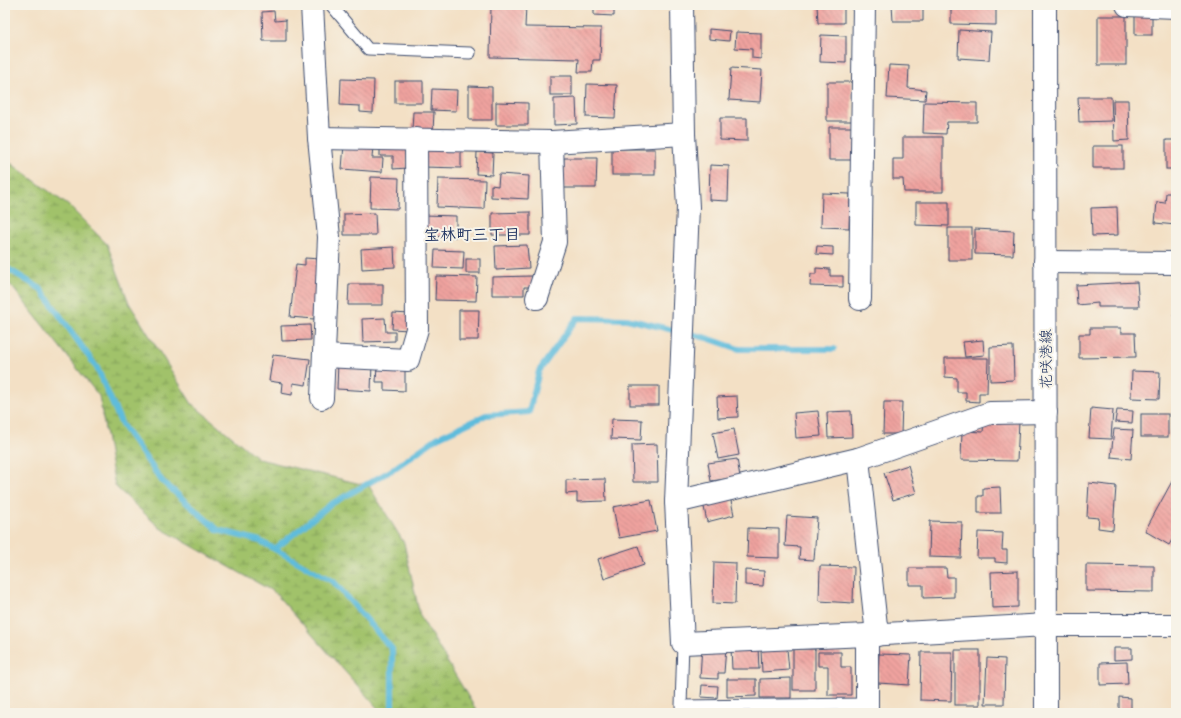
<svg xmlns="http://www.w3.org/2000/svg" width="1181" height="718" viewBox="0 0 1181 718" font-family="Itim,'Klee One',sans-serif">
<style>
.wetland{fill:url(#wetland-marsh);stroke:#5e7864}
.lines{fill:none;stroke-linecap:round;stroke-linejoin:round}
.stream{stroke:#5ebcdc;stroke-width:6}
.building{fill:url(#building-back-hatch)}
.service-casing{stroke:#3b4a6d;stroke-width:13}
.minor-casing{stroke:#3b4a6d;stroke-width:24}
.tertiary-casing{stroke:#3b4a6d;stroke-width:24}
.secondary-casing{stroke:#3b4a6d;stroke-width:24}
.service{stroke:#fff;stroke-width:11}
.minor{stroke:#fff;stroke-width:22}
.tertiary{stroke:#fff;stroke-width:22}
.secondary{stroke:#fff;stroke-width:22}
.labels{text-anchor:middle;stroke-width:4;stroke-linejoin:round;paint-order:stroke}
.street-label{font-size:15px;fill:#1b2f5e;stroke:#f7f3e8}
.neighbourhood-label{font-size:16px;font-weight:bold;fill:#1b2f5e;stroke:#f7f3e8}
</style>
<defs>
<pattern id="wetland-marsh" width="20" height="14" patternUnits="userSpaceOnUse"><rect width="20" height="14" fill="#a1c26a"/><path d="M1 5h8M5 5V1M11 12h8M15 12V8" fill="none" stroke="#829e5a"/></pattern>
<pattern id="building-back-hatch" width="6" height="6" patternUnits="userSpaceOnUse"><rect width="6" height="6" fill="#f0a39f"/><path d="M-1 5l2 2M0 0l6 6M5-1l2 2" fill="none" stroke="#c28585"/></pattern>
</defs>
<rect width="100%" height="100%" fill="#f7f3e8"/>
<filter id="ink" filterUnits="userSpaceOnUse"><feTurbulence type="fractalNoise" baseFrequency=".025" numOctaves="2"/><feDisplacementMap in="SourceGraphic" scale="8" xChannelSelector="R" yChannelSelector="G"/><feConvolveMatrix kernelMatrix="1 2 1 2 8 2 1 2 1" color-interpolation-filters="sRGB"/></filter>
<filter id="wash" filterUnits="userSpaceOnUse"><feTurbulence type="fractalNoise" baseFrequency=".012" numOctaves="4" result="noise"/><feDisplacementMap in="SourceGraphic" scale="16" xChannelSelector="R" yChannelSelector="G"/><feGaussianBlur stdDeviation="0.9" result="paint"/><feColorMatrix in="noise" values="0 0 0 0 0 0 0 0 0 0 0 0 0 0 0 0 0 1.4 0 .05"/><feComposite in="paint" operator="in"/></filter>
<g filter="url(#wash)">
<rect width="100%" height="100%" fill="#f3e0c5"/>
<polygon class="wetland" points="5,159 69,206 107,244 129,303 192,404 259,459 369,486 404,543 420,616 478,713 382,713 274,592 160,528 115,486 99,396 5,278"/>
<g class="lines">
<g class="stream">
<polyline points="5,267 41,289 97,368 122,425 162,481 218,530 260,541 334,582 392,649 392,713"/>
<polyline points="275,549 331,504 392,470 437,438 486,415 529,412 539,371 577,318 627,319 707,338 739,349 834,349"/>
</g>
</g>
<g id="blocks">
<g class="building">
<polygon points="491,5 526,5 525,27 601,28 600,60 593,60 592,72 578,72 579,59 490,57"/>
<polygon points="594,5 614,5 614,16 594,15"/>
<polygon points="817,5 844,5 844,23 818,23"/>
<polygon points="892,5 923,5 923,21 893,21"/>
<polygon points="951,5 996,5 996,25 951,24"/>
<polygon points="274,11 275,21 286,20 286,41 263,41 262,12"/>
<rect x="1098" y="16" width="28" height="49"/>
<rect x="1135" y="16" width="17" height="19"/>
<polygon points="709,29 730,31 729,41 709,39"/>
<polygon points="959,30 991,32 989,60 958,58"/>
<polygon points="736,32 761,33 761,59 752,58 752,49 735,48"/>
<polygon points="821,35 846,36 846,63 820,62"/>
<polygon points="889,65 909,66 908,88 926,90 925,100 887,98"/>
<polygon points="731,68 762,70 760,102 729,100"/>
<rect x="550" y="76" width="22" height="19"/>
<polygon points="341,79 374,80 373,113 360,112 360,106 340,105"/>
<rect x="395" y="81" width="28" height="22"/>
<rect x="827" y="82" width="25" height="39"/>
<polygon points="587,84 617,85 615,118 586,117"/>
<polygon points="469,86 492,87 492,120 469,120"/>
<polygon points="432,89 457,90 456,111 431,110"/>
<polygon points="1078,97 1111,97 1112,121 1079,122"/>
<polygon points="576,98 577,124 554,125 554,99"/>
<polygon points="1113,100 1128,100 1129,140 1114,141"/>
<polygon points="496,102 528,103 528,125 496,125"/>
<polygon points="924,102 977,103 977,122 947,122 946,134 923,133"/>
<polygon points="413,112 434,112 433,131 412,130"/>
<polygon points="720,118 747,118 747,141 720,140"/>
<polygon points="829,127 854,127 855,160 829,160"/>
<polygon points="903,137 943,137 943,192 904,192 903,179 893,179 893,159 903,159"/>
<rect x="1166" y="140" width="10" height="29"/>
<polygon points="344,144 373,146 372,158 383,158 382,172 342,169"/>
<rect x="1093" y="146" width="30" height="22"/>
<polygon points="380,147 407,147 407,168 393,169 393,156 380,156"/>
<polygon points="423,147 461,147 461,168 423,167"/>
<rect x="612" y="149" width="43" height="26"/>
<polygon points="477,152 493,153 492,175 476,174"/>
<polygon points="564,158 597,158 596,188 563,188"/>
<polygon points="710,165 729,166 728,201 709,200"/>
<polygon points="499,174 529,176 528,199 491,197 491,185 498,186"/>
<polygon points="371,177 399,178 398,209 370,208"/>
<polygon points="438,179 485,180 484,209 437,207"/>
<polygon points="822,193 850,194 849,228 821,227"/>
<polygon points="1166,193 1176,193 1176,225 1155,223 1157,202 1165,203"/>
<polygon points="916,202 949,202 949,226 916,225"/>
<polygon points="1117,207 1118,235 1092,236 1091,208"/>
<polygon points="530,212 530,235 492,235 492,213"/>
<polygon points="375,213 376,235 344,235 344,214"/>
<polygon points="424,215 456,216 456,237 423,236"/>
<rect x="948" y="228" width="24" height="32"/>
<polygon points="975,229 1014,231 1013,255 975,254"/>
<polygon points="527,245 529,268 496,270 495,246"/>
<polygon points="817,246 833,247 833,255 816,254"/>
<polygon points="394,247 395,267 362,269 361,249"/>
<polygon points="435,250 464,251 463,269 434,268"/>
<polygon points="305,258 320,259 314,319 290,317 296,264 305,265"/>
<rect x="466" y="259" width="14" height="14"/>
<polygon points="816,268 830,269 830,276 843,276 843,287 810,286 811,274 816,274"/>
<polygon points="436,276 477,277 476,301 435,300"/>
<polygon points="532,276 532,287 524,287 524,295 492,295 492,277"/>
<polygon points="1137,282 1139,307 1098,307 1098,303 1077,305 1076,285"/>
<polygon points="349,284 383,284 383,305 348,305"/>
<polygon points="459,310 479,310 478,340 459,340"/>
<polygon points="393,313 410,314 409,330 392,329"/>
<polygon points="1176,314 1176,324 1173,315"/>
<polygon points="385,318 386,332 395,332 395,341 363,342 362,319"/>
<polygon points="310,325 311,340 282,341 281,326"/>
<polygon points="1090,328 1121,328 1121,333 1135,333 1136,357 1079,358 1079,334 1090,334"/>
<polygon points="983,340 984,355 965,357 963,342"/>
<polygon points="1013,346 1014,380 990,381 990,347"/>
<polygon points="273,355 310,359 306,385 293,383 292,395 281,393 282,383 269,381"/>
<polygon points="945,358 988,358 987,393 979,393 979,402 966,401 966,392 957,392 957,378 945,377"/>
<polygon points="338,361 372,363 371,391 337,389"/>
<polygon points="377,365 405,366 405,391 384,390 384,382 376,382"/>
<polygon points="1132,371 1160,372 1159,399 1131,398"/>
<rect x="630" y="386" width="29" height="19"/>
<polygon points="737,396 738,417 718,418 717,397"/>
<polygon points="884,402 902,402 901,434 883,434"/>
<polygon points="1091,408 1113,410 1111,439 1089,438"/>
<polygon points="1117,410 1133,411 1132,423 1115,422"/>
<polygon points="818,411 821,436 796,438 794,413"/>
<polygon points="851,411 852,437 828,438 827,412"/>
<rect x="1141" y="414" width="27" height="23"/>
<polygon points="612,419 642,420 641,440 611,439"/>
<polygon points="984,421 1019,422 1017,461 961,460 962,431 983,432"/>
<polygon points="734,429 739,455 718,459 713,433"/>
<polygon points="1114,429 1133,430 1131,459 1111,457"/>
<polygon points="657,444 658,482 633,482 632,445"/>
<polygon points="737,459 740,477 711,481 708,463"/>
<polygon points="908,465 916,493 893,500 884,473"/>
<polygon points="1176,474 1176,533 1169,545 1145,531"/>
<polygon points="605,479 606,501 577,502 577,493 566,494 566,480"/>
<polygon points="1089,483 1116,486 1113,530 1098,528 1099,518 1087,517"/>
<polygon points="1000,487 1001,513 978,513 978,496 983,496 983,488"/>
<polygon points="730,496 734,515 707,522 703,502"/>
<polygon points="651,500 657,531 619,538 613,507"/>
<polygon points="787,516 817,518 814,560 799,559 800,547 785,546"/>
<polygon points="930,521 962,522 961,558 929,557"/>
<polygon points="748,528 779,529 779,558 747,557"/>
<polygon points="978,532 1003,533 1002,550 1007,550 1007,563 995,562 995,558 977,558"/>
<polygon points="638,546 644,565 604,579 598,559"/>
<polygon points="714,562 736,563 735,604 713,603"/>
<polygon points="1086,565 1154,566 1154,592 1086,591"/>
<polygon points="820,566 854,567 853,603 819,601"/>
<polygon points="909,568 946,568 947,577 954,577 954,597 923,598 923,585 909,585"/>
<polygon points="745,570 764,571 763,586 745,585"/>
<polygon points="1018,571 1018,607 992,608 991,572"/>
<polygon points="702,645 726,647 724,673 718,673 718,679 700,678"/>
<polygon points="758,647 759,669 732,669 731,648"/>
<polygon points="1114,648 1132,648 1132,659 1114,660"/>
<polygon points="787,649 789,670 762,672 761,651"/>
<rect x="793" y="649" width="22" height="41"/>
<rect x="955" y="650" width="25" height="55"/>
<polygon points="818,652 841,652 841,667 851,667 851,695 828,695 828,666 818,666"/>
<polygon points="921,652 952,652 951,701 920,700"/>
<polygon points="879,654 911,655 909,685 878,683"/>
<polygon points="987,658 1005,659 1004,704 985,704"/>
<polygon points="1127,662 1128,684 1100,685 1100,663"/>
<polygon points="791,678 791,698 760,698 760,679"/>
<polygon points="727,679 756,679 756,696 727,697"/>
<polygon points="702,685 718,686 717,698 701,697"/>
<polygon points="1119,697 1131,698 1131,713 1119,713"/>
</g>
</g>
</g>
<g filter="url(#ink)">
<use href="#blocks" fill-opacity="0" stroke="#3b4a6d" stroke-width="1"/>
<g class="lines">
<g class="service-casing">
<g id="service">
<polyline points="331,5 368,49 470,53"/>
<polyline points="683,643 681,706 867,704"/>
</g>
</g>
<g class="minor-casing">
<g id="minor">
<polyline points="312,5 319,138 329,237 322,398"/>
<polyline points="682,5 684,134 688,207 676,502 683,643 867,635 1046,625"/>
<polyline points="1127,5 1176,7"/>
<polyline points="319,138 552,142 684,134"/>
<polyline points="1045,262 1176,263"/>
<polyline points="537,298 555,242 552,142"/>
<polyline points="860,299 864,5"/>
<polyline points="324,356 408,360 417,329 416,139"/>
<polyline points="858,459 877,635"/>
<polyline points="676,502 858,459 990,413 1046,412"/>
<polyline points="867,713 867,635"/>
</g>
</g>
<g class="tertiary-casing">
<polyline id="tertiary" points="1046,625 1176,625"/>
</g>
<g class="secondary-casing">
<polyline id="secondary" points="1045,5 1046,713"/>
</g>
<use href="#service" class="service"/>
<use href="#minor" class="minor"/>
<use href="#tertiary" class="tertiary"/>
<use href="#secondary" class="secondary"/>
</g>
</g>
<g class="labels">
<g class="street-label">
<text transform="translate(1046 359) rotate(-90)" y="5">花咲港線</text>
</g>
<g class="neighbourhood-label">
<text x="472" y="240">宝林町三丁目</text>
</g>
</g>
<rect width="1181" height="718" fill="none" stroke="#f7f3e8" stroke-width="20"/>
</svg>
